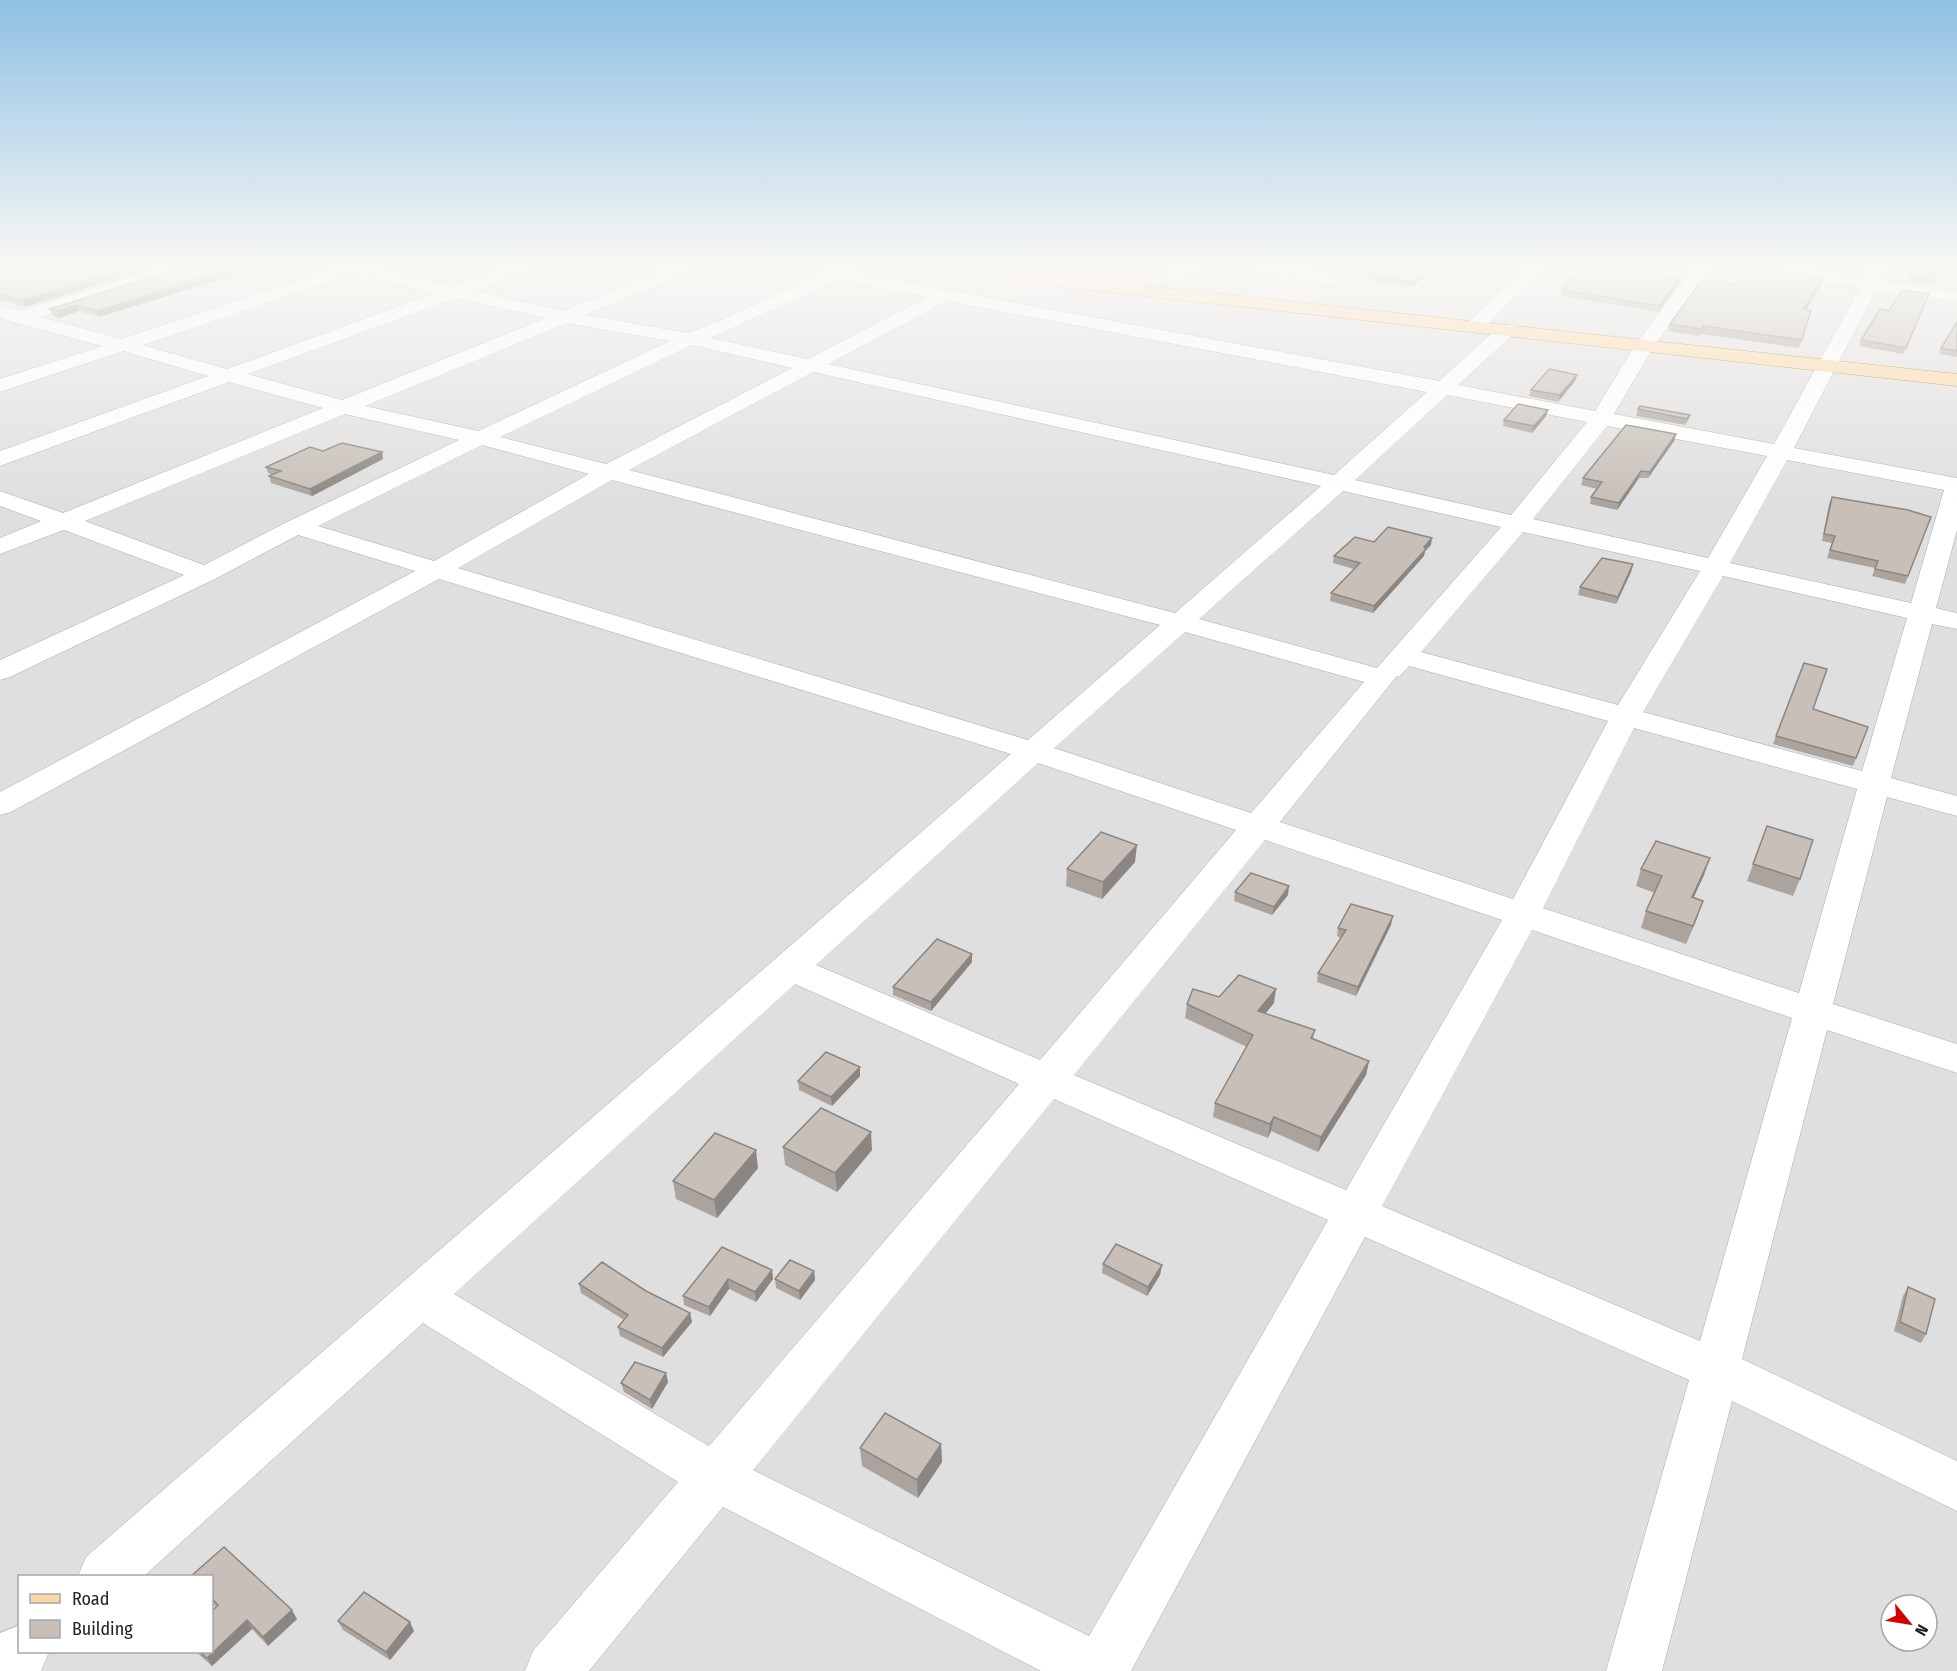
<svg xmlns="http://www.w3.org/2000/svg" width="1957" height="1671" viewBox="0 0 1957 1671" font-family="'Fira Sans Condensed',sans-serif">
<style>
.residential{fill:#e0dfdf;fill-rule:evenodd}
.lines{fill:none;stroke-linecap:round;stroke-linejoin:round}
.street-casing{stroke:#a9a9a9;stroke-width:1}
.primary-casing{stroke:#a06b00;stroke-width:1}
.street{fill:#fff;fill-rule:evenodd}
.primary{fill:#fcd6a4;fill-rule:evenodd}
.wall{fill:#aba49e}
.shaded-wall{fill:#8b8681}
.building{fill:#c7bfb8;stroke:#8b8681;stroke-width:1.5}
</style>
<rect width="100%" height="100%" fill="#f2efe9"/>
<path class="residential" d="M0,269h1957v1402h-1957zM20,1576h192v76h-192zM1891,1605h36v36h-36z"/>
<g class="lines">
<g class="street-casing">
<g id="street">
<polygon points="0,269 19,269 17,273 0,277"/>
<path d="M157,269h26l-2,4 -140,44 80,22 212,-70h42l78,17 48,-17h24l-2,4 -49,18 89,20 104,-42h23l-2,4 -103,42 103,18 41,-16 99,-47 28,-1 -2,4 585,108 62,-56h14l2,4 -2,4 -57,52 137,26 40,-66 58,-76h17l-56,77 -40,68 160,30 86,-156 -94,-14 -6,-1 -2,-4h43l63,9 3,-9h17l-3,12 76,11v10l-81,-12 -82,158 163,30v52l-21,78 21,5v16l-25,-5 -41,154 66,18v20l-70,-19 -54,207 124,40v29l-130,-43 -85,329 215,102v50l-225,-110 -70,270h-56l83,-291 -324,-143 -234,434h-90l-318,-164 -134,164h-64l8,-20 145,-169 -255,-159 -279,253h-66l8,-19 925,-803 -572,-175 -428,233 -11,3v-23l415,-221 -117,-36 -83,44 -205,98 -10,3v-20l184,-85 -120,-45 -64,24v-16l41,-17 -41,-15v-15l63,22 260,-105 -94,-26 -229,84v-15l208,-75 -85,-25 -123,41v-13l102,-33 -89,-24 -13,-5v-11l21,5zM352,274l83,19 -208,76 -85,-24zM838,280l89,17 -119,62 -98,-21zM456,298l90,20 -204,82 -94,-26zM947,301l480,91 -93,83 -506,-111zM567,323l103,18 -192,90 -113,-25zM692,345l100,23 -186,96 -106,-27zM813,372l508,114 -146,127 -546,-143zM1447,395l140,27 -76,93 -156,-35zM345,414l114,26 -172,82 -83,43 -119,-44zM1607,426l160,30 -59,102 -175,-39zM482,445l107,29 -155,87 -116,-35zM1787,460l157,30 -33,113 -181,-40zM612,480l548,145 -132,115 -570,-172zM1343,491l158,36 -124,141 -178,-49zM1523,532l177,39 -82,134 -197,-53zM1723,576l184,42 -45,153 -219,-59zM1185,632l179,50 -113,131 -197,-65zM1409,666l199,55 -95,178 -233,-77 116,-145 4,-1zM1634,728l223,61 -58,204 -256,-85zM1038,763l198,67 -196,230 -224,-95zM1265,840l237,80 -156,270 -272,-115zM1532,930l260,88 -92,323 -318,-135zM795,984l224,100 -310,362 -255,-152zM1054,1099l274,121 -239,416 -336,-166z"/>
<polygon points="1175,269 1195,269 1180,281 1168,281 1165,277"/>
<polygon points="1259,269 1298,269 1339,276 1342,280 1339,284 1333,285 1261,273"/>
<polygon points="1524,269 1542,269 1482,330 1468,330 1466,326 1468,322"/>
<polygon points="20,1625 20,1652 49,1652 41,1671 0,1671 0,1633"/>
</g>
</g>
<g class="primary-casing">
<polygon id="primary" points="936,269 991,269 1957,374 1957,386 944,274 938,273"/>
</g>
<use href="#street" class="street"/>
<use href="#primary" class="primary"/>
</g>
<g class="wall">
<polygon points="13,269 25,307 2,300 0,301 0,272"/>
<polygon points="178,269 99,317 79,311 59,318 53,316 50,309"/>
<polygon points="1381,269 1476,269 1468,276 1432,272 1411,287 1369,281 1369,275"/>
<polygon points="1903,269 1940,269 1933,286 1908,283 1913,272 1903,271"/>
<polygon points="1647,274 1678,285 1658,312 1561,296 1562,290"/>
<polygon points="1823,277 1821,284 1806,309 1811,310 1799,348 1701,334 1699,336 1668,331 1670,324 1709,283 1738,285"/>
<polygon points="1929,294 1903,354 1859,346 1861,340 1889,311"/>
<polygon points="1957,322 1957,357 1939,354 1941,348"/>
<polygon points="1575,381 1558,402 1529,396 1531,390"/>
<polygon points="1638,409 1690,415 1688,421 1685,425 1636,416"/>
<polygon points="1548,410 1546,416 1532,433 1503,426 1504,420"/>
<polygon points="1676,434 1674,441 1648,478 1639,478 1617,510 1590,504 1591,497 1597,489 1581,485 1583,478"/>
<polygon points="323,451 382,452 383,459 312,496 271,483 269,476 273,475 268,473 266,467"/>
<polygon points="1832,497 1931,517 1905,584 1872,576 1875,568 1827,558 1832,543 1822,541 1829,504"/>
<polygon points="1374,542 1431,545 1425,551 1424,556 1373,613 1330,601 1331,593 1354,569 1333,563 1334,556"/>
<polygon points="1633,564 1631,572 1616,604 1578,595 1580,587"/>
<polygon points="1804,663 1813,709 1868,727 1853,766 1773,744"/>
<polygon points="1767,826 1800,879 1793,896 1747,881"/>
<polygon points="1135,862 1102,899 1066,886 1067,869"/>
<polygon points="1641,869 1704,875 1693,898 1697,918 1686,944 1641,928 1646,911 1655,893 1636,886"/>
<polygon points="1235,892 1288,895 1272,915 1234,901"/>
<polygon points="1391,925 1356,996 1317,982 1318,973 1341,938 1337,936 1338,928"/>
<polygon points="972,954 972,962 931,1011 893,995 893,987"/>
<polygon points="1219,997 1274,1003 1265,1013 1315,1030 1313,1039 1369,1061 1366,1075 1318,1152 1271,1131 1268,1138 1213,1117 1215,1103 1247,1047 1185,1018 1187,1004"/>
<polygon points="860,1076 832,1106 799,1090 798,1081"/>
<polygon points="783,1147 872,1150 837,1192 785,1165"/>
<polygon points="758,1168 717,1218 676,1199 673,1181"/>
<polygon points="722,1247 772,1270 773,1279 756,1302 729,1289 710,1316 684,1305 683,1296"/>
<polygon points="1103,1264 1162,1265 1160,1275 1147,1296 1102,1273"/>
<polygon points="814,1271 815,1280 800,1300 776,1288 775,1279"/>
<polygon points="579,1284 646,1291 690,1313 692,1322 663,1357 620,1336 618,1327 624,1320 581,1293"/>
<polygon points="1908,1287 1926,1334 1921,1343 1894,1331 1903,1296"/>
<polygon points="666,1373 668,1382 652,1409 624,1392 621,1383"/>
<polygon points="941,1444 942,1462 918,1498 862,1466 860,1448"/>
<polygon points="212,1576 297,1619 268,1646 252,1629 212,1666 196,1652 212,1652 216,1607 212,1603"/>
<polygon points="338,1621 414,1631 390,1660 343,1630"/>
</g>
<g class="shaded-wall">
<polygon points="126,269 149,269 25,307 23,300"/>
<polygon points="231,269 254,269 99,317 97,311"/>
<polygon points="1430,269 1433,269 1432,272 1411,287 1412,282"/>
<polygon points="1471,269 1476,269 1468,276 1469,271"/>
<polygon points="1648,269 1653,269 1641,279 1642,273"/>
<polygon points="1823,277 1821,284 1802,316 1804,309"/>
<polygon points="1680,279 1678,285 1658,312 1659,306"/>
<polygon points="77,305 79,311 59,318 57,311"/>
<polygon points="1577,375 1575,381 1558,402 1560,395"/>
<polygon points="1548,410 1546,416 1532,433 1534,426"/>
<polygon points="1676,434 1674,441 1648,478 1650,472"/>
<polygon points="382,452 383,459 312,496 310,489"/>
<polygon points="1641,471 1639,478 1617,510 1619,503"/>
<polygon points="1432,538 1431,545 1425,551 1424,556 1373,613 1374,606 1424,547"/>
<polygon points="1633,564 1631,572 1616,604 1618,597"/>
<polygon points="1137,845 1135,862 1102,899 1103,882"/>
<polygon points="1710,858 1704,875 1686,914 1692,897"/>
<polygon points="1289,886 1288,895 1272,915 1274,907"/>
<polygon points="1703,901 1697,918 1686,944 1693,926"/>
<polygon points="1393,916 1391,925 1356,996 1358,987"/>
<polygon points="972,954 972,962 931,1011 931,1002"/>
<polygon points="1276,989 1274,1003 1256,1025 1258,1011"/>
<polygon points="1369,1061 1366,1075 1318,1152 1321,1137"/>
<polygon points="860,1067 860,1076 832,1106 831,1097"/>
<polygon points="1274,1117 1271,1131 1268,1138 1270,1124"/>
<polygon points="871,1132 872,1150 837,1192 835,1173"/>
<polygon points="756,1150 758,1168 717,1218 714,1200"/>
<polygon points="1162,1265 1160,1275 1147,1296 1148,1287"/>
<polygon points="772,1270 773,1279 756,1302 755,1292"/>
<polygon points="814,1271 815,1280 800,1300 799,1291"/>
<polygon points="728,1279 729,1289 710,1316 709,1307"/>
<polygon points="690,1313 692,1322 663,1357 662,1348"/>
<polygon points="666,1373 668,1382 652,1409 650,1400"/>
<polygon points="941,1444 942,1462 918,1498 917,1480"/>
<polygon points="292,1610 297,1619 268,1646 263,1637"/>
<polygon points="247,1620 252,1629 212,1666 207,1658"/>
<polygon points="410,1622 414,1631 390,1660 386,1652"/>
</g>
<g class="building">
<polygon points="13,269 126,269 23,300 0,294 0,272"/>
<polygon points="178,269 231,269 97,311 77,305 57,311 50,309"/>
<polygon points="1381,269 1430,269 1412,282 1369,275"/>
<polygon points="1454,269 1471,269 1469,271"/>
<polygon points="1583,269 1648,269 1642,273 1680,279 1659,306 1562,290"/>
<polygon points="1745,269 1767,269 1823,277 1804,309 1811,310 1802,340 1703,326 1701,329 1670,324 1701,281 1709,283 1713,280 1738,285"/>
<polygon points="1915,269 1940,269 1935,281 1910,277"/>
<polygon points="1902,290 1929,294 1906,348 1861,340 1880,309 1889,311"/>
<polygon points="1957,322 1957,351 1941,348"/>
<polygon points="1549,369 1577,375 1560,395 1531,390"/>
<polygon points="1518,404 1548,410 1534,426 1504,420"/>
<polygon points="1640,406 1690,415 1687,419 1638,409"/>
<polygon points="1626,425 1676,434 1650,472 1641,471 1619,503 1591,497 1602,482 1583,478"/>
<polygon points="342,443 382,452 310,489 269,476 281,471 266,467 310,447 323,451"/>
<polygon points="1832,497 1908,510 1931,517 1908,576 1875,569 1878,561 1830,550 1835,536 1824,534"/>
<polygon points="1388,527 1432,538 1424,547 1426,549 1374,606 1331,593 1360,563 1334,556 1355,537 1374,542"/>
<polygon points="1602,558 1633,564 1618,597 1580,587"/>
<polygon points="1804,663 1827,669 1813,709 1868,727 1856,758 1776,736"/>
<polygon points="1767,826 1813,840 1800,879 1753,864"/>
<polygon points="1101,832 1137,845 1103,882 1067,869"/>
<polygon points="1656,841 1710,858 1692,897 1703,901 1693,926 1646,911 1662,876 1641,869"/>
<polygon points="1251,873 1289,886 1274,907 1235,892"/>
<polygon points="1351,904 1393,916 1358,987 1318,973 1346,930 1338,928"/>
<polygon points="937,939 972,954 931,1002 893,987"/>
<polygon points="1239,975 1276,989 1258,1011 1315,1030 1311,1038 1369,1061 1321,1137 1274,1117 1270,1124 1215,1103 1253,1035 1187,1004 1193,989 1219,997"/>
<polygon points="826,1052 860,1067 831,1097 798,1081"/>
<polygon points="821,1108 871,1132 835,1173 783,1147"/>
<polygon points="715,1133 756,1150 714,1200 673,1181"/>
<polygon points="1116,1244 1162,1265 1148,1287 1103,1264"/>
<polygon points="722,1247 772,1270 755,1292 728,1279 709,1307 683,1296"/>
<polygon points="790,1260 814,1271 799,1291 775,1279"/>
<polygon points="602,1262 646,1291 690,1313 662,1348 618,1327 628,1315 579,1284"/>
<polygon points="1908,1287 1935,1299 1926,1334 1900,1322"/>
<polygon points="635,1362 666,1373 650,1400 621,1383"/>
<polygon points="885,1413 941,1444 917,1480 860,1448"/>
<polygon points="224,1547 292,1610 263,1637 247,1620 207,1658 200,1652 212,1652 212,1611 218,1605 212,1599 212,1576 191,1576"/>
<polygon points="364,1592 410,1622 386,1652 338,1621"/>
</g>
<linearGradient id="sky" x2="0" y2="1"><stop stop-color="#8fc0e4"/><stop offset="0.53" stop-color="#f9f8f5"/><stop offset="1" stop-color="#f9f8f5" stop-opacity="0"/></linearGradient>
<rect width="1957" height="503" fill="url(#sky)"/>
<rect x="18" y="1575" width="195" height="78" fill="#ffffff" stroke="#a7a7a7" stroke-width="1.5"/>
<rect x="30" y="1594" width="30" height="9" fill="#fcd6a4" stroke="#a7a7a7" stroke-width="1.5"/>
<text x="72" y="1605" font-size="18" fill="#222222">Road</text>
<rect x="30" y="1620" width="30" height="18" fill="#c7bfb8" stroke="#a7a7a7" stroke-width="1.5"/>
<text x="72" y="1635" font-size="18" fill="#222222">Building</text>
<g transform="translate(1909 1623) rotate(120)"><circle r="28" fill="#ffffff" stroke="#a7a7a7" stroke-width="1.5"/>
<path d="M0-4.5L10 22L0 15L-10 22Z" fill="#d40000"/>
<text y="-9" font-size="16" font-weight="bold" text-anchor="middle" fill="#222222">N</text>
</g>
</svg>
